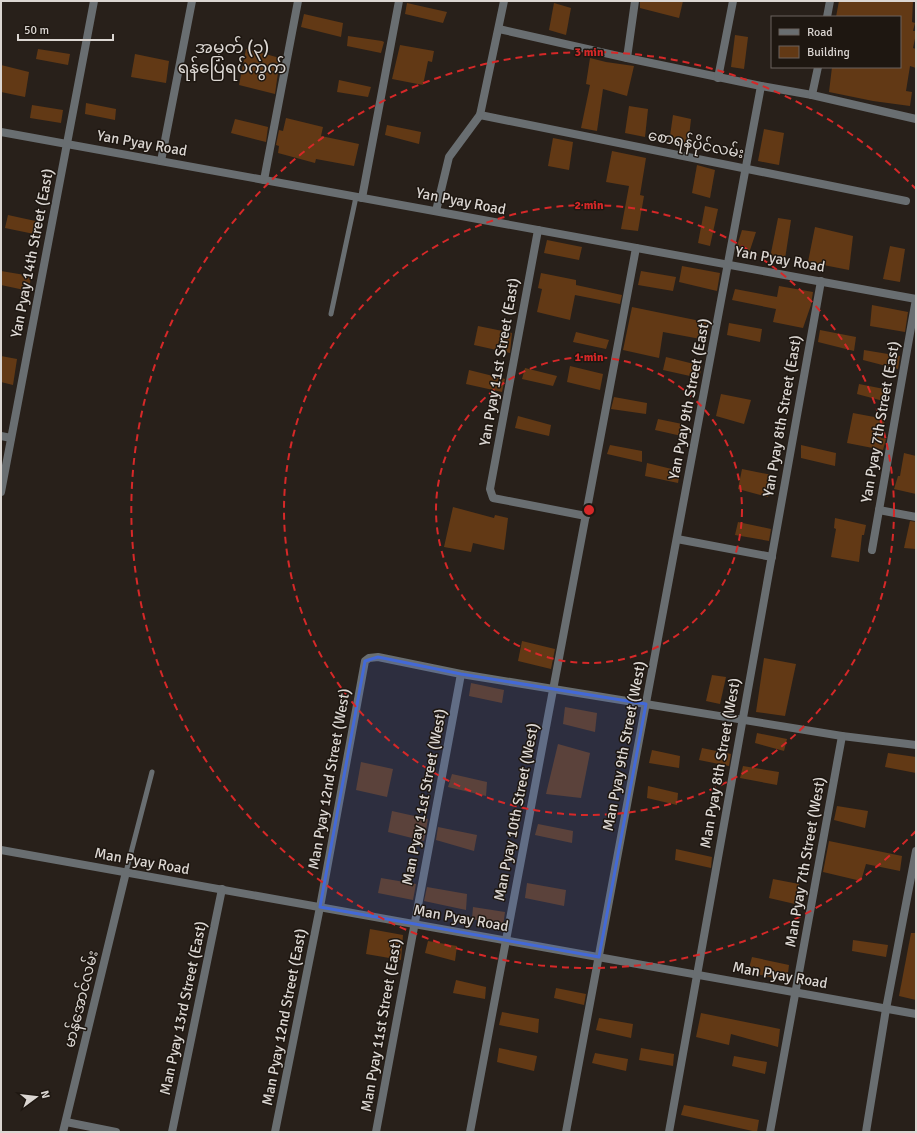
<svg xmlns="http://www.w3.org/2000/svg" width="917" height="1133" viewBox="0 0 917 1133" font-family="Signika,'Noto Sans Myanmar',sans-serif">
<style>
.building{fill:#623915}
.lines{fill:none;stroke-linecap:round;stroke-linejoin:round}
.lane{stroke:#696e71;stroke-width:5}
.street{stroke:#696e71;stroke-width:8}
.marked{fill:#4369d7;fill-opacity:0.2;stroke:#4369d7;stroke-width:3;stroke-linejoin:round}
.ring{fill:none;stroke:#d62828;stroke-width:2;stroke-dasharray:7 5}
.labels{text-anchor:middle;stroke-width:3;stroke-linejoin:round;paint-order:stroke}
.street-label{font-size:15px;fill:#dbd6d2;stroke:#1e1711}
.quarter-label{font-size:17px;fill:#dbd6d2;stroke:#1e1711}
.centre{fill:#d62828;stroke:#1e1711;stroke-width:2}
.ring-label{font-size:12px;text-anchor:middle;font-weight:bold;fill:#d62828;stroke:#1e1711;stroke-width:3;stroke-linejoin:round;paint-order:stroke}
</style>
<rect width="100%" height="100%" fill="#28201a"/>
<g class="building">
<polygon points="640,1 683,1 679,18 640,8"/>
<polygon points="839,1 913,1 912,22 915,23 913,31 916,31 916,34 913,48 916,49 916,68 910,66 906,91 912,92 910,106 873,101 829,92 832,67 900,67 900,17 836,17"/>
<polygon points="407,3 447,12 443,23 405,14"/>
<polygon points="554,3 571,8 566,35 549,30"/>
<polygon points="304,14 343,23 341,37 301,27"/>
<polygon points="735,35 748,37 744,69 731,67"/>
<polygon points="348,36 382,41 384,42 381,53 347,46"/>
<polygon points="400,45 434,51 432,62 428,61 423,85 392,79"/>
<polygon points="38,49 70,54 68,65 36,59"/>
<polygon points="246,49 280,58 275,94 239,85"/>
<polygon points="135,54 169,61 166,83 131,77"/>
<polygon points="590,58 606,62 634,66 627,96 603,89 597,131 581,128 590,85 586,84"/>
<polygon points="1,65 29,72 25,97 1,92"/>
<polygon points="339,80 371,87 368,97 337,92"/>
<polygon points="86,103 116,109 115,120 85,114"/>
<polygon points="32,105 63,110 61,123 30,118"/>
<polygon points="629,106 648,109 645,137 625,133"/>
<polygon points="673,115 691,119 688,146 669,143"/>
<polygon points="286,118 323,127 321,136 359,144 354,166 316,159 315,163 278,153 279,146 276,145 279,130 283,131"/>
<polygon points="235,119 268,127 266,142 231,133"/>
<polygon points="387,125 421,132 419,144 385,135"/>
<polygon points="764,129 784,133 779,165 758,161"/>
<polygon points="553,138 573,142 569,170 548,166"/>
<polygon points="612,151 646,158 640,195 644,196 638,231 621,229 629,186 606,182"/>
<polygon points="697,165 715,170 710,198 692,193"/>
<polygon points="705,206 718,209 710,246 698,243"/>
<polygon points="8,215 40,222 39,235 5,228"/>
<polygon points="778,218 791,220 785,259 770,258"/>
<polygon points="815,227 853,236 849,270 808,262"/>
<polygon points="742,230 756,232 749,253 736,249"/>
<polygon points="547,240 582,247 579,260 544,253"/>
<polygon points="890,246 905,249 900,282 883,279"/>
<polygon points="682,266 720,273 717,291 679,282"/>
<polygon points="1,271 31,276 29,291 1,285"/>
<polygon points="641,271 676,277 673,291 638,285"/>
<polygon points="541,273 576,280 576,285 622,295 620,304 575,295 570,320 537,312 542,289 538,288"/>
<polygon points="779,286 813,292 811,305 803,328 773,322 776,309 732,300 735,289 777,297"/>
<polygon points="872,305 908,312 905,332 870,326"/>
<polygon points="632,307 710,323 706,340 663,332 659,358 623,350"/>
<polygon points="729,323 762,329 760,342 727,335"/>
<polygon points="478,326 512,333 510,353 474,345"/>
<polygon points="820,330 856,337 854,351 818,342"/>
<polygon points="576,332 609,340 606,349 573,342"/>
<polygon points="864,350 900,356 898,369 863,360"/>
<polygon points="1,356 17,359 13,385 1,382"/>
<polygon points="666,357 702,366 699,378 663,370"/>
<polygon points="570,366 603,374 600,390 567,382"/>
<polygon points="525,368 557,376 553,386 522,379"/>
<polygon points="469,370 505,379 502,392 466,384"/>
<polygon points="859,384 889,390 887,402 857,394"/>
<polygon points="721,394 751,400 744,424 716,416"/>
<polygon points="614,397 647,403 646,414 611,409"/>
<polygon points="853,413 885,419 881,438 886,439 883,450 847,443"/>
<polygon points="518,416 551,425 549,436 515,428"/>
<polygon points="658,419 687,425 686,437 655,430"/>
<polygon points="610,445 642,451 642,462 607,454"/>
<polygon points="801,445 836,453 835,466 801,458"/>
<polygon points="904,453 916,456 916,494 894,489 898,476 900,476"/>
<polygon points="647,463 680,471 678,483 645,476"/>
<polygon points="742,469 772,475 768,497 738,489"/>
<polygon points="453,507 494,518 495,515 508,518 504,550 473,543 471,552 444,547"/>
<polygon points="835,518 866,525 864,535 862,535 859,562 831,557 836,529 834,528"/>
<polygon points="910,521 916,522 916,549 904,548"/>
<polygon points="738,522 771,529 769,541 735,535"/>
<polygon points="522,641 555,649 551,669 518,661"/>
<polygon points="764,658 796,664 785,716 756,712"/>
<polygon points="712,675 726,677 720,704 706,701"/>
<polygon points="471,683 504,690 502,703 469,696"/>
<polygon points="565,707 597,713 595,732 563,724"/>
<polygon points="757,733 787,739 784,751 755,743"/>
<polygon points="558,744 590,753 581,798 546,794"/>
<polygon points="702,748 731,754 729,766 699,760"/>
<polygon points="652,750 680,756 679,768 649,763"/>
<polygon points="888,753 916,757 916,773 885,767"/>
<polygon points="361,762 393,769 387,797 356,790"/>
<polygon points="743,766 779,772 777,785 740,778"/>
<polygon points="452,774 487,782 486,796 448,787"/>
<polygon points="648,786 678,793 677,805 647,798"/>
<polygon points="837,806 868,811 865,828 834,820"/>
<polygon points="392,811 428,819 424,841 388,832"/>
<polygon points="538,824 573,831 572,843 535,835"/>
<polygon points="438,827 477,835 474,851 436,840"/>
<polygon points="829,841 902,856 900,871 866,864 861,881 823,872"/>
<polygon points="676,849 712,857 711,868 675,860"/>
<polygon points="381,878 416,884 413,900 378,893"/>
<polygon points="773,879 799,884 795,904 769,898"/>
<polygon points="527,883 566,890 564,906 525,898"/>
<polygon points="427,887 467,894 466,910 424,901"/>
<polygon points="473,907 505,912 503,926 472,919"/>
<polygon points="370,929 403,935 401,960 366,954"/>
<polygon points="911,933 916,933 916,1000 899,996"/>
<polygon points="853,940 888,945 886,957 852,951"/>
<polygon points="428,941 457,946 455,961 425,953"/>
<polygon points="752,957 789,965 787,981 748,972"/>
<polygon points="456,980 486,987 485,999 453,993"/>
<polygon points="556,988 586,994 584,1005 554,998"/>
<polygon points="502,1012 539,1019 538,1033 499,1025"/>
<polygon points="701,1013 780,1029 778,1047 731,1034 729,1045 696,1037"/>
<polygon points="599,1018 633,1024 631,1038 596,1030"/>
<polygon points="499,1048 537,1056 534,1071 497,1062"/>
<polygon points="641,1048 674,1054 673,1066 639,1060"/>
<polygon points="595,1053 628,1059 626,1071 592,1063"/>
<polygon points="734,1056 767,1062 765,1074 732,1066"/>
<polygon points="684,1105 759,1120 757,1132 681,1115"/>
</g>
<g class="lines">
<g class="lane">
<polyline points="331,314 356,197"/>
<polyline points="126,872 152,772"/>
</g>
<g class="street">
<polyline points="827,17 830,1"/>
<polyline points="499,29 627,58 761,86 812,95 916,119"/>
<polyline points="627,58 635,1"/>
<polyline points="718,78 733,1"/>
<polyline points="812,95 818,67"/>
<polyline points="480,115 906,201"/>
<polyline points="1,132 916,299"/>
<polyline points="161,161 192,1"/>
<polyline points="264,180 298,1"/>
<polyline points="362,198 399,1"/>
<polyline points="436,211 449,157 480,115 504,1"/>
<polyline points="538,230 490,489 493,498 586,516"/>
<polyline points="1,436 11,438"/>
<polyline points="1,492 94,1"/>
<polyline points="879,510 916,517"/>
<polyline points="677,539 772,557"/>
<polyline points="872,550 916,299"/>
<polyline points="1,850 916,1014"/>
<polyline points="66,1122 116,1132"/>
<polyline points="63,1132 126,872"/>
<polyline points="172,1132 222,889"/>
<polyline points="275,1132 320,907 365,661 369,658 378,657 461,674 842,736 916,745"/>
<polyline points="376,1132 461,674"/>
<polyline points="470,1132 636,248"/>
<polyline points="566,1132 761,86"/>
<polyline points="669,1132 821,281"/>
<polyline points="770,1132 842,736"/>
<polyline points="866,1132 886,1009 916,851"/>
</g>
</g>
<path class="marked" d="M378,657l83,17 185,30 -47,253 -279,-50 45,-246z"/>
<g class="ring">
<circle cx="589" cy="510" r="153"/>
<circle cx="589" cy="510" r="305"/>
<path d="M916 831A458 458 0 1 1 916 189"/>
</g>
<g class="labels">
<g class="street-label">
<text transform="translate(142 143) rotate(10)" y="5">Yan Pyay Road</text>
<text transform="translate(696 144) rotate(11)" y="5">စောရန်ပိုင်လမ်း</text>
<text transform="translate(461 201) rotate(11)" y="5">Yan Pyay Road</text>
<text transform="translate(32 253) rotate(-79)" y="5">Yan Pyay 14th Street (East)</text>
<text transform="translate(780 259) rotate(10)" y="5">Yan Pyay Road</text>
<text transform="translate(499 362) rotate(-80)" y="5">Yan Pyay 11st Street (East)</text>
<text transform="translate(689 399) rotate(-79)" y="5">Yan Pyay 9th Street (East)</text>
<text transform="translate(782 416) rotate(-80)" y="5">Yan Pyay 8th Street (East)</text>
<text transform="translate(880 422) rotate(-80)" y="5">Yan Pyay 7th Street (East)</text>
<text transform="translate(624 746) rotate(-79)" y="5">Man Pyay 9th Street (West)</text>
<text transform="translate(720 763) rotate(-80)" y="5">Man Pyay 8th Street (West)</text>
<text transform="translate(329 779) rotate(-80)" y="5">Man Pyay 12nd Street (West)</text>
<text transform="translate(424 797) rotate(-79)" y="5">Man Pyay 11st Street (West)</text>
<text transform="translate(516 812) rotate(-79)" y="5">Man Pyay 10th Street (West)</text>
<text transform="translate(142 861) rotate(10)" y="5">Man Pyay Road</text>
<text transform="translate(805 862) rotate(-80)" y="5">Man Pyay 7th Street (West)</text>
<text transform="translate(461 918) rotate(10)" y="5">Man Pyay Road</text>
<text transform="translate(780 975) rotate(10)" y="5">Man Pyay Road</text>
<text transform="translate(81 999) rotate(-76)" y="5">မာန်အောင်လမ်း</text>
<text transform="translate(183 1008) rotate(-78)" y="5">Man Pyay 13rd Street (East)</text>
<text transform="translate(284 1017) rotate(-79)" y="5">Man Pyay 12nd Street (East)</text>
<text transform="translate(381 1025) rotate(-80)" y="5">Man Pyay 11st Street (East)</text>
</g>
<g class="quarter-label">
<text x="232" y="53">အမှတ် (၃)<tspan x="232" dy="20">ရန်ပြေရပ်ကွက်</tspan></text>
</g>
</g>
<circle cx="589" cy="510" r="6" class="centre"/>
<g class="ring-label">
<text x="589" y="56">3 min</text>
<text x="589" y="209">2 min</text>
<text x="589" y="361">1 min</text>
</g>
<rect width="917" height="1133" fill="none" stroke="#dbd6d2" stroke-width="4"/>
<rect x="771" y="16" width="130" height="52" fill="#1e1711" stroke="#6a635e"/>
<rect x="779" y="29" width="20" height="6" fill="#696e71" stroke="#6a635e"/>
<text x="807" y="36" font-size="12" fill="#dbd6d2">Road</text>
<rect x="779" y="46" width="20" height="12" fill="#623915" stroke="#6a635e"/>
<text x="807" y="56" font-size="12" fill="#dbd6d2">Building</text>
<g transform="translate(36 1097) rotate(75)" stroke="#1e1711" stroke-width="3" paint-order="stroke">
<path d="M0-3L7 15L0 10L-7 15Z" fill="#dbd6d2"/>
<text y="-6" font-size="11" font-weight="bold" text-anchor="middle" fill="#dbd6d2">N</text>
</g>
<path d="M18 34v6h95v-6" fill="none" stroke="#dbd6d2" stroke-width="2"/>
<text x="24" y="34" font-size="12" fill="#dbd6d2" stroke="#1e1711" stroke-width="3" paint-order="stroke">50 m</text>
</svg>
